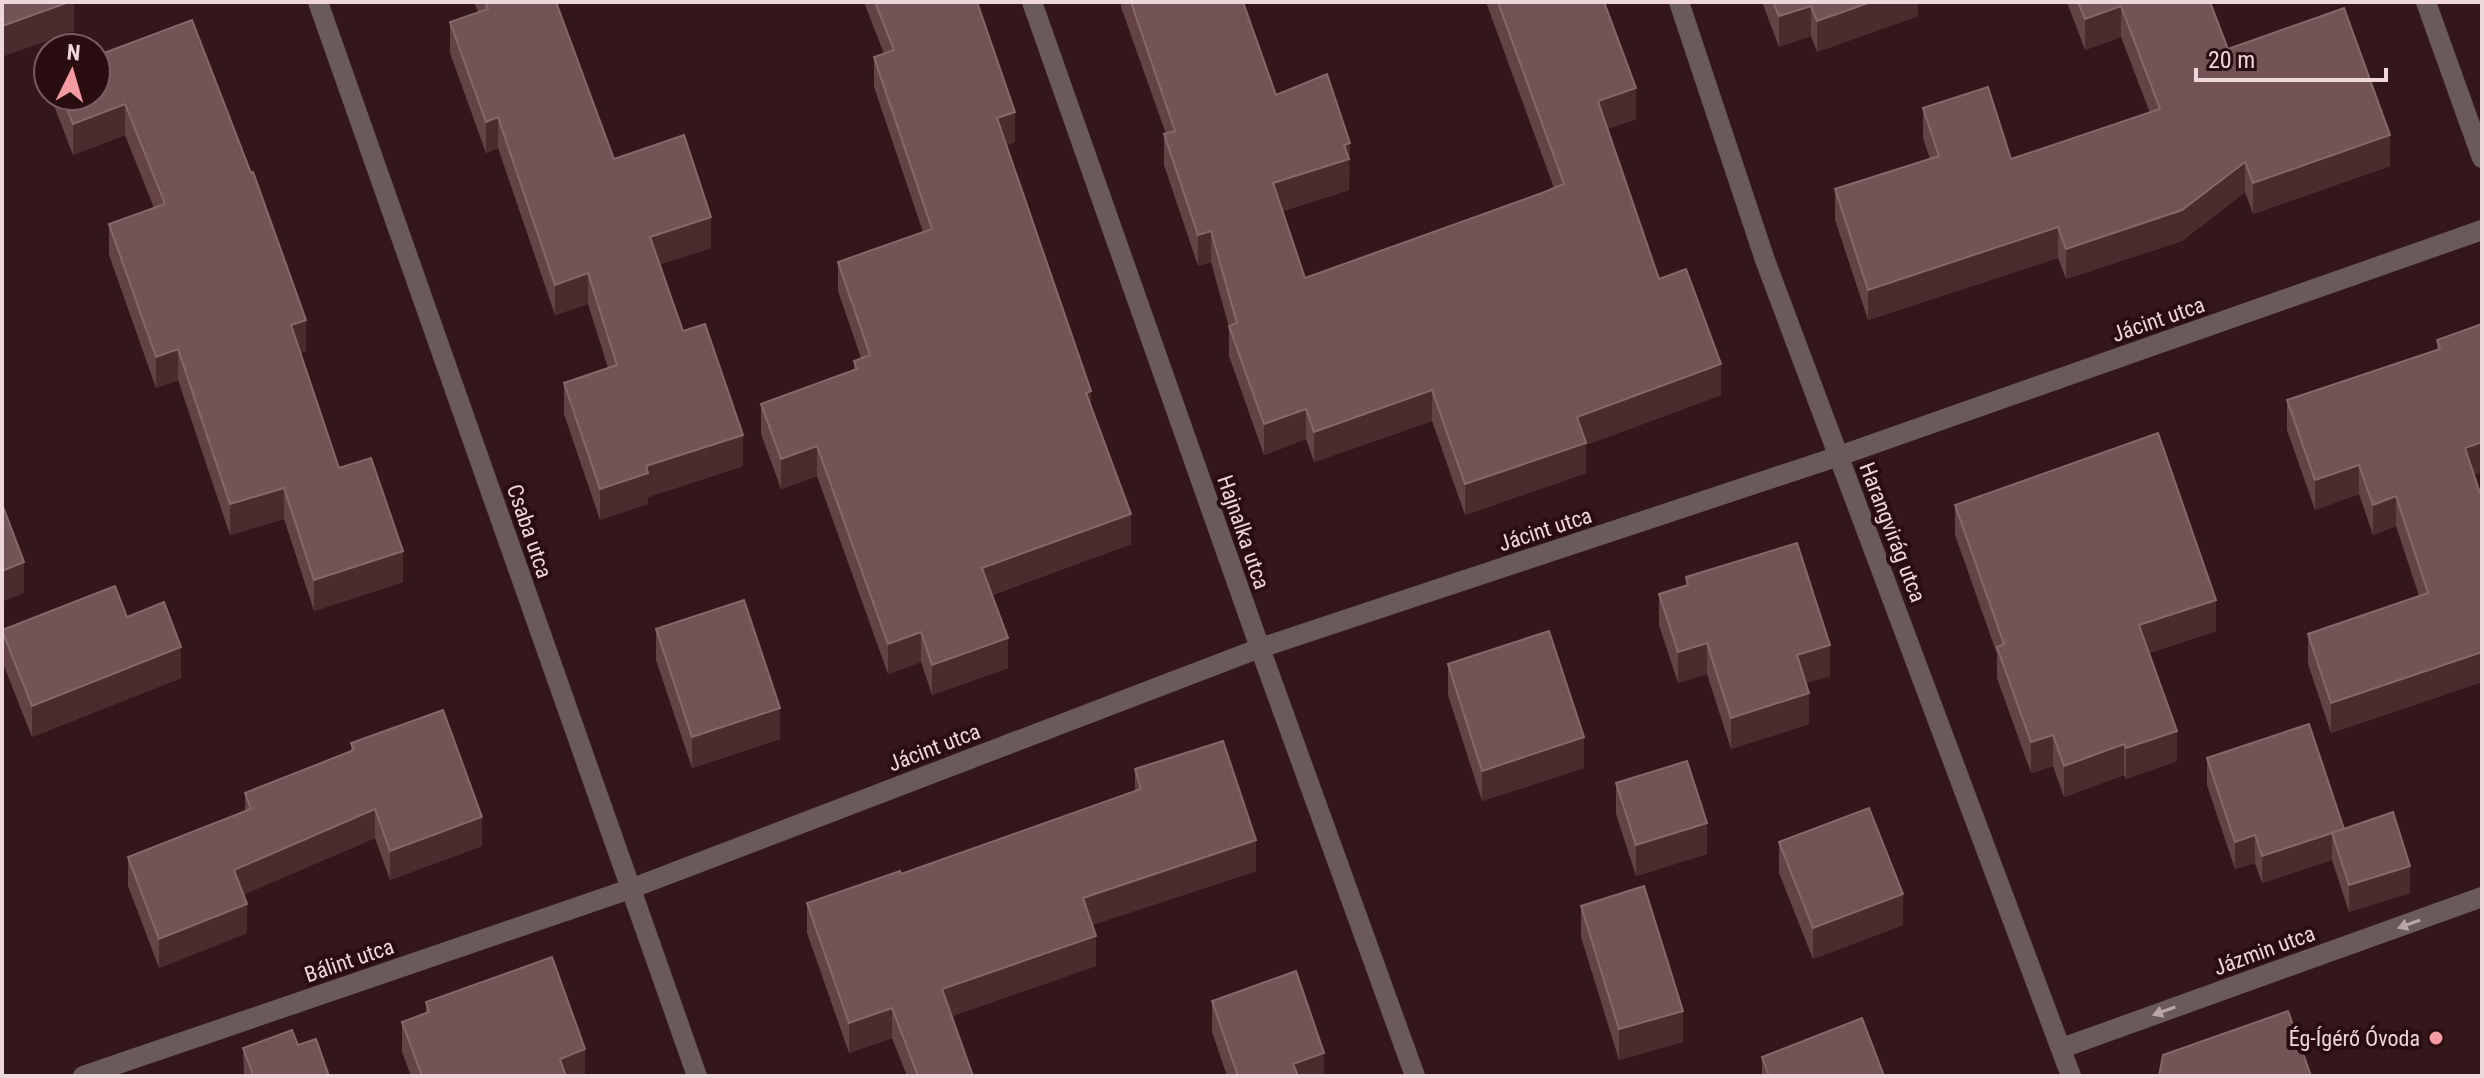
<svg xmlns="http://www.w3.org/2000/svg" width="2484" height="1078" viewBox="0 0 2484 1078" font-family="'Roboto Condensed',sans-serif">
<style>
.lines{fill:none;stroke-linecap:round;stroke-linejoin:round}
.minor{stroke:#6b5a5b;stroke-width:20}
.wall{fill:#634346}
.shaded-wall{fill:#4a2b2e}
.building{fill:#725356;stroke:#85686a;stroke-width:2}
.oneway{fill:#b9a5a6}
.poi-dot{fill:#f49aa2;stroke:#2a0d11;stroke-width:3}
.labels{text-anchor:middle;stroke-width:8;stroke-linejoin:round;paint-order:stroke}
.street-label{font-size:22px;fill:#edd7d8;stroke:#2a0d11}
.poi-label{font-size:22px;fill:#edd7d8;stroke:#2a0d11;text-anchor:end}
</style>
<rect width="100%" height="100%" fill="#34171a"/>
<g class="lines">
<g class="minor">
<polyline points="318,2 697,1076"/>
<polyline points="1032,2 1260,648 1415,1076"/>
<polyline points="1679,2 1765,260 2071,1076"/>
<polyline points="2426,2 2482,158"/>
<polyline points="2062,1048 2482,897"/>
<polyline points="83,1076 630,889 1260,648 1839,456 2482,230"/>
</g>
</g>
<g class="wall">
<polygon points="474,2 556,2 614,159 711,248 660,264 683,331 743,466 648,497 648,504 600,520 564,414 564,383 608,368 588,304 555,315 498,148 486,153 450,53 450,22 478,12"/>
<polygon points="864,2 977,2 1015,142 1006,145 1091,406 1131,544 992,595 1008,668 932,695 921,662 888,674 817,476 781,489 761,434 761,404 854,371 854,361 861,358 838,291 838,262 923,232 874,87 874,57 884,54"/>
<polygon points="1121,2 1243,2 1276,95 1350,174 1349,175 1349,190 1283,211 1305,278 1554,188 1486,2 1604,2 1636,119 1607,129 1659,279 1721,395 1586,445 1586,473 1465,515 1432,421 1314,462 1306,439 1264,455 1229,356 1229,327 1211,262 1198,266 1164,165 1164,134 1166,134 1121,7"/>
<polygon points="1762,2 1918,2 1918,16 1817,52 1811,36 1779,47"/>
<polygon points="2067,2 2210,2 2228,49 2390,166 2253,214 2245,192 2182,241 2066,279 2058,258 1868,320 1835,220 1835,189 1930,159 1923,138 1923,108 2011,159 2150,113 2121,37 2085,50"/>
<polygon points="96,56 306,351 301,353 339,468 403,582 314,611 284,519 230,535 178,380 156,388 109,255 109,224 154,208 125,135 73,155 53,103 53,96 96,96"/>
<polygon points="2482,324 2482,472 2474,475 2482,499 2482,682 2331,733 2308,664 2308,634 2419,596 2396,526 2373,535 2359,494 2315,510 2287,430 2287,400 2437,350 2437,340"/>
<polygon points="1955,505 2216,631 2149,653 2177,761 2126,779 2124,775 2064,797 2053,766 2031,773 1997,678 1997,654 1955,535"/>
<polygon points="1686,577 1830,676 1806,683 1809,724 1731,749 1707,674 1678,683 1659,625 1659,594 1686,586"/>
<polygon points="127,617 181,678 32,737 2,661 2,630"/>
<polygon points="656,629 780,739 692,768 656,660"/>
<polygon points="1448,664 1584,768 1482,801 1448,695"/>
<polygon points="351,743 482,846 390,880 375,838 244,894 247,933 159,968 128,886 128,857 245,811 245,793 351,751"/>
<polygon points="2207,758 2344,829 2410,893 2349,912 2332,860 2262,883 2255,863 2235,869 2207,785"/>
<polygon points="1135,769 1256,871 1092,925 1096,966 952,1016 973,1076 907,1076 892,1038 849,1053 807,933 807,903 901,874 1135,792"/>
<polygon points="1616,783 1707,854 1636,876 1616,814"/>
<polygon points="1779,842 1903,925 1813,959 1779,873"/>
<polygon points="1581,906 1683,1042 1619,1060 1581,937"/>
<polygon points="1212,1001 1324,1076 1227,1076 1212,1032"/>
<polygon points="426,1002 585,1076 411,1076 402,1052 402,1022 426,1013"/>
<polygon points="298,1045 329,1076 244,1076 243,1048"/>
<polygon points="1762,1057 1884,1076 1762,1076"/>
</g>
<g class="shaded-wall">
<polygon points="69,2 74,2 74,31 2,57 2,26"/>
<polygon points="1871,2 1918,2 1918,16 1817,52 1817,21"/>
<polygon points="1811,6 1811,36 1779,47 1779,16"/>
<polygon points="2121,6 2121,37 2085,50 2085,19"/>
<polygon points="1636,88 1636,119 1598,132 1598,101"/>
<polygon points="125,104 125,135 73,155 73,124"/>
<polygon points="1015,112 1015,142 997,148 997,118"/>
<polygon points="498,117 498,148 486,153 486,122"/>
<polygon points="2390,135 2390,166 2253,214 2253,183"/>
<polygon points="1350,143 1349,190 1273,214 1273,183 1344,145"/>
<polygon points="2245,162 2245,192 2182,241 2066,279 2066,249"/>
<polygon points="711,217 711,248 650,268 650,237"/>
<polygon points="2058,227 2058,258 1868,320 1868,290"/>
<polygon points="1211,231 1211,262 1198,266 1198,235"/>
<polygon points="588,273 588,304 555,315 555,285"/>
<polygon points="306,320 306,351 291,356 291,325"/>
<polygon points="178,349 178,380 156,388 156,357"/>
<polygon points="1721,364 1721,395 1586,445 1586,473 1465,515 1465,484 1577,417"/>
<polygon points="1432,390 1432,421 1314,462 1314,432"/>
<polygon points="1091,391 1091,421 1086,393"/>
<polygon points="1306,409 1306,439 1264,455 1264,424"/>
<polygon points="743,435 743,466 648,497 648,504 600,520 600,489 646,466"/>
<polygon points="2482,442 2482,472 2465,478 2465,448"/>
<polygon points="817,446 817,476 781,489 781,459"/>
<polygon points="2359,465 2359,494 2315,510 2315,480"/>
<polygon points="284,488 284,519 230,535 230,504"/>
<polygon points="2396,496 2396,526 2373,535 2373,505"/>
<polygon points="1131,514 1131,544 982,598 982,568"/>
<polygon points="403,551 403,582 314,611 314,580"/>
<polygon points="24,562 24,593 2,602 2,571"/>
<polygon points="2216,600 2216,631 2139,656 2139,625"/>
<polygon points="921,632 921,662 888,674 888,644"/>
<polygon points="1008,638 1008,668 932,695 932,665"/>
<polygon points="1707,643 1707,674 1678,683 1678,652"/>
<polygon points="1830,645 1830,676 1797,686 1797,655"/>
<polygon points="181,647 181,678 32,737 32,706"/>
<polygon points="2482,652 2482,682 2331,733 2331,703"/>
<polygon points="1809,693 1809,724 1731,749 1731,718"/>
<polygon points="780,708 780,739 692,768 692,737"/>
<polygon points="2177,731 2177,761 2126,779 2126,748"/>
<polygon points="2053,735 2053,766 2031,773 2031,742"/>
<polygon points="1584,737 1584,768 1482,801 1482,771"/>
<polygon points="2124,744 2124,775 2064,797 2064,766"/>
<polygon points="375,809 375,838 234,899 234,870"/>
<polygon points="482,817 482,846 390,880 390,851"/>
<polygon points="1707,823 1707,854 1636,876 1636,845"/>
<polygon points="2344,829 2332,833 2332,860 2262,883 2262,856"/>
<polygon points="2255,835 2255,863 2235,869 2235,842"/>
<polygon points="1256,840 1256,871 1083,928 1083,898"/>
<polygon points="2410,866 2410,893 2349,912 2349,885"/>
<polygon points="1903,894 1903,925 1813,959 1813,928"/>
<polygon points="247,904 247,933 159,968 159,939"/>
<polygon points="1096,936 1096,966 942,1020 942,989"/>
<polygon points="892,1008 892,1038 849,1053 849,1023"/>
<polygon points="1683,1011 1683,1042 1619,1060 1619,1029"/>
<polygon points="585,1049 585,1076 560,1076 560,1059"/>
<polygon points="1324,1053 1324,1076 1293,1076 1293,1064"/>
</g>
<g class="building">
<polygon points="2,2 69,2 2,26"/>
<polygon points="485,2 556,2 614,159 684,135 711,217 650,237 683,331 705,324 743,435 646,466 648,473 600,489 564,383 617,365 588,273 555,285 498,117 486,122 450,22 488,9"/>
<polygon points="875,2 977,2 1015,112 997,118 1091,391 1086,393 1131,514 982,568 1008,638 932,665 921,632 888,644 817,446 781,459 761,404 857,369 854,361 870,355 838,262 932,229 874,57 894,50"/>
<polygon points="1131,2 1243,2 1276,95 1327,74 1350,143 1344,145 1349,159 1273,183 1305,278 1542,193 1564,184 1498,2 1604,2 1636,88 1598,101 1659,279 1686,269 1721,364 1577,417 1586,443 1465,484 1432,390 1314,432 1306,409 1264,424 1229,326 1237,323 1211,231 1198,235 1164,134 1175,131"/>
<polygon points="1773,2 1871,2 1817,21 1811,6 1779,16"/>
<polygon points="2078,2 2210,2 2228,49 2344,8 2390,135 2253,183 2245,162 2182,210 2066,249 2058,227 1868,290 1835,189 1939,156 1923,108 1988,87 2011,159 2160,109 2121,6 2085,19"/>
<polygon points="192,20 251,173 253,172 306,320 291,325 339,468 371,458 403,551 314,580 284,488 230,504 178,349 156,357 109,224 165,204 125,104 73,124 62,96 96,96 96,56"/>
<polygon points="2482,324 2482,442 2465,448 2482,499 2482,652 2331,703 2308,634 2428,593 2396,496 2373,505 2359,465 2315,480 2287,400 2440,349 2437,340"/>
<polygon points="2158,433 2216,600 2139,625 2177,731 2126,748 2124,744 2064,766 2053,735 2031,742 1997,647 2004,644 1955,505"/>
<polygon points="2,504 24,562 2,571"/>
<polygon points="1797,543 1830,645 1797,655 1809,693 1731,718 1707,643 1678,652 1659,594 1688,585 1686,577"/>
<polygon points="115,586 127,617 164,602 181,647 32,706 2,630"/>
<polygon points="744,600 780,708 692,737 656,629"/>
<polygon points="1549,631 1584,737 1482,771 1448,664"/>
<polygon points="443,710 482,817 390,851 375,809 234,870 247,904 159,939 128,857 251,809 245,793 354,750 351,743"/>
<polygon points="2309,724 2344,829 2262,856 2255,835 2235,842 2207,758"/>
<polygon points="1223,741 1256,840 1083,898 1096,936 942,989 973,1076 918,1076 892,1008 849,1023 807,903 900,871 901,874 1141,789 1135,769"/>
<polygon points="1687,761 1707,823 1636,845 1616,783"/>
<polygon points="1869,808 1903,894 1813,928 1779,842"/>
<polygon points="2393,812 2410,866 2349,885 2332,833"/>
<polygon points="1644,886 1683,1011 1619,1029 1581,906"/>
<polygon points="552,957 585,1049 560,1059 566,1076 422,1076 402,1022 429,1012 426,1002"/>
<polygon points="1296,971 1324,1053 1293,1064 1298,1076 1238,1076 1212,1001"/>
<polygon points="2288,1011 2311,1076 2159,1076 2163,1055"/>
<polygon points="1862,1018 1884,1076 1769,1076 1762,1057"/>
<polygon points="292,1030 298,1045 316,1039 329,1076 251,1076 253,1075 243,1048"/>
</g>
<defs><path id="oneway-solid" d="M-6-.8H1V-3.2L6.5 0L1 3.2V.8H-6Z" transform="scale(2)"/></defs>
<g class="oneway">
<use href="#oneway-solid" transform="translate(2409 924) rotate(160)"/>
<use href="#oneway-solid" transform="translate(2164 1011) rotate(160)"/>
</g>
<circle class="poi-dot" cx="2436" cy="1038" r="8"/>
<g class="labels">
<g class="street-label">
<text transform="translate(2158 319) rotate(-19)" y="8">Jácint utca</text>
<text transform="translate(1545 529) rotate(-18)" y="8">Jácint utca</text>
<text transform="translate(530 531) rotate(71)" y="8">Csaba utca</text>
<text transform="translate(1244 532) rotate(71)" y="8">Hajnalka utca</text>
<text transform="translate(1893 532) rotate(69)" y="8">Harangvirág utca</text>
<text transform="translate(934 747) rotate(-21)" y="8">Jácint utca</text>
<text transform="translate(2264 950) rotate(-20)" y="8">Jázmin utca</text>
<text transform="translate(349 960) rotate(-19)" y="8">Bálint utca</text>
</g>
<g class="poi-label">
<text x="2420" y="1046">Ég-Ígérő Óvoda</text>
</g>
</g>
<rect width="2484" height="1078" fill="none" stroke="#edd7d8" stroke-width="8"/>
<g transform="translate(72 72) rotate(5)"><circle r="38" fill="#2a0d11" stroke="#785e61" stroke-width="2"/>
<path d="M0-6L14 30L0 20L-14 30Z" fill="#f49aa2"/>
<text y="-12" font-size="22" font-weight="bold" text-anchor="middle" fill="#edd7d8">N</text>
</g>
<path d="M2196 68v12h190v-12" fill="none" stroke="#edd7d8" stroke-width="4"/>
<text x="2208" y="68" font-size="24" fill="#edd7d8" stroke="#2a0d11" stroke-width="6" paint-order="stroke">20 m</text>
</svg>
